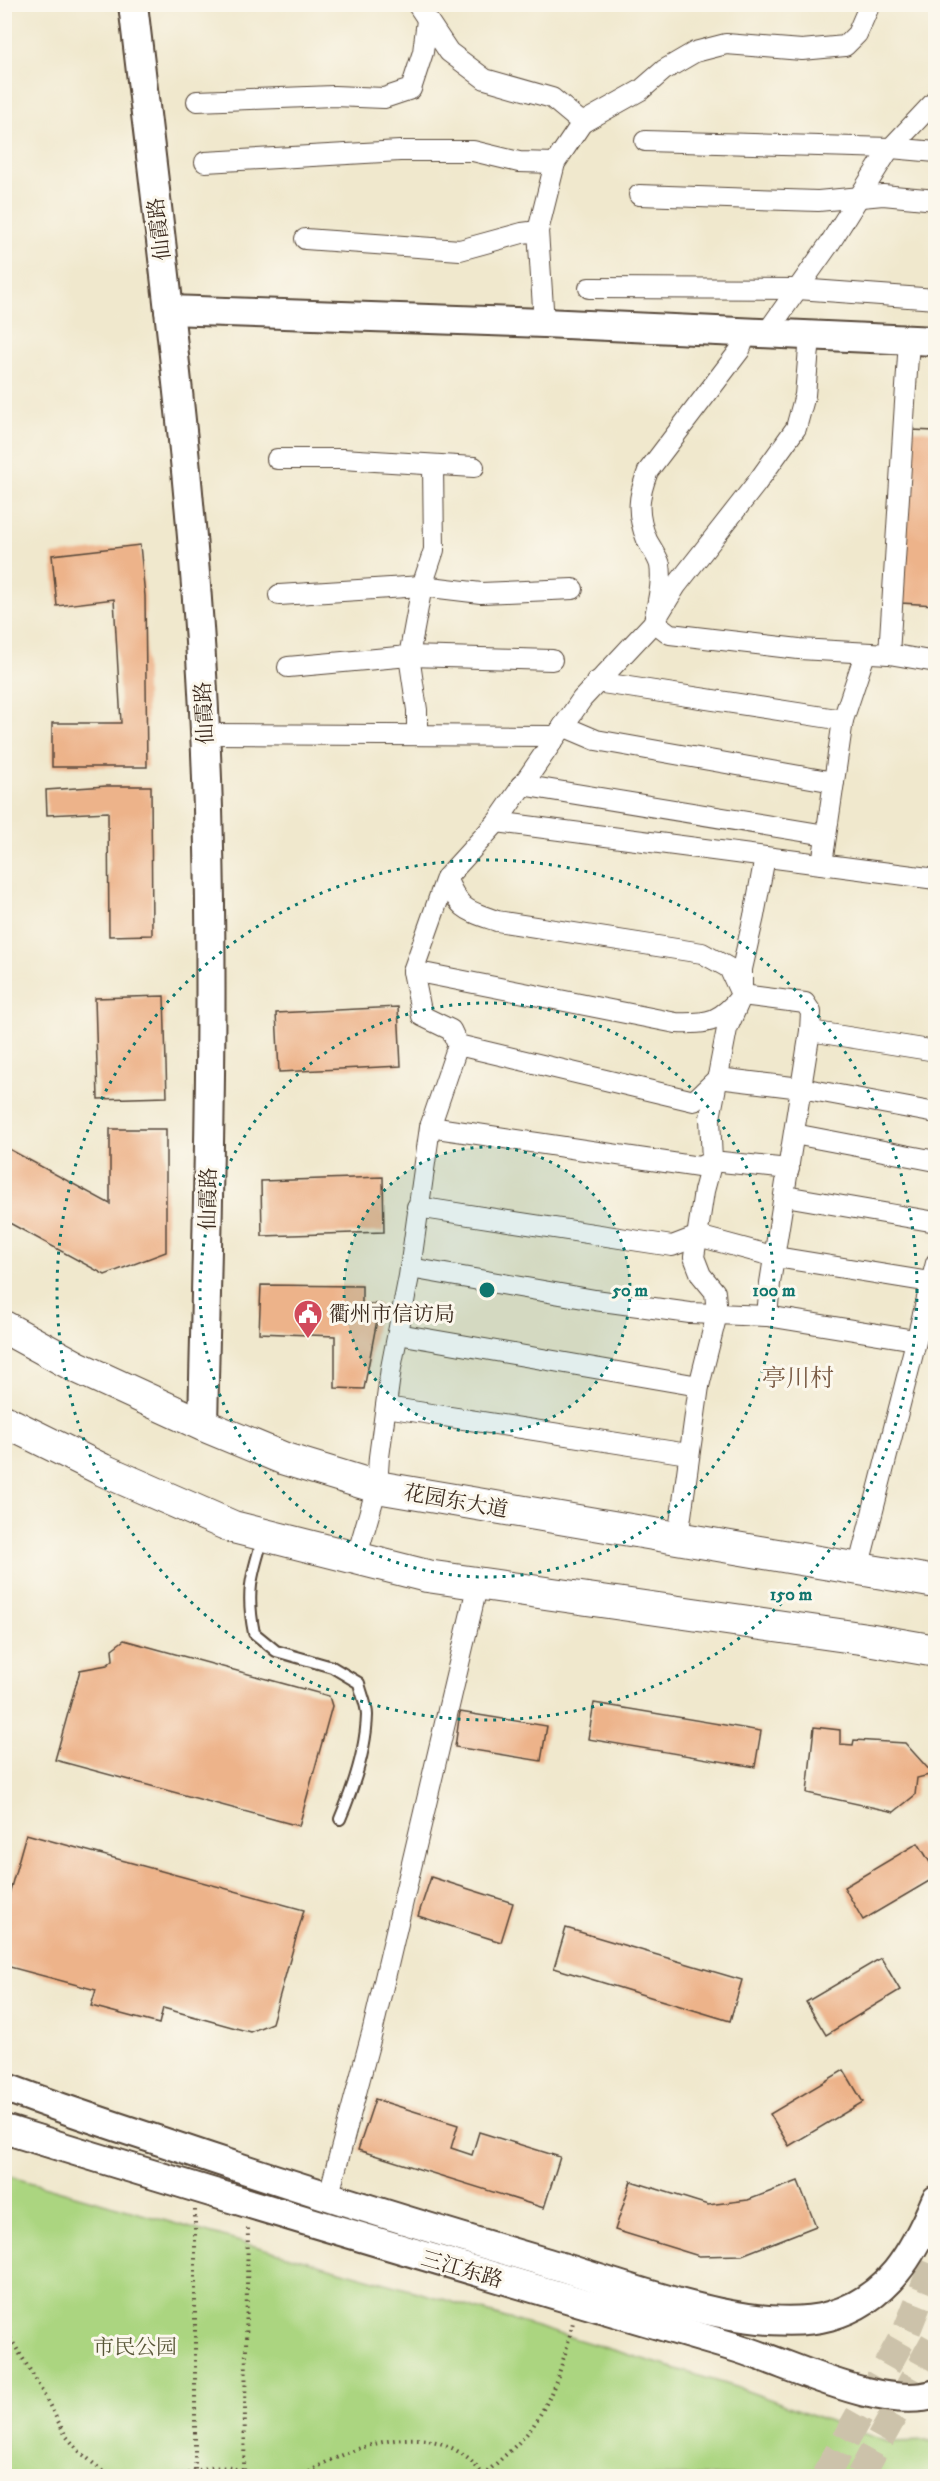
<svg xmlns="http://www.w3.org/2000/svg" width="940" height="2481" viewBox="0 0 940 2481" font-family="'IM FELL DW Pica','Noto Serif SC',serif">
<style>
.green{fill:#abd580;stroke:#73804f;stroke-width:1.5}
.building{fill:#edb38a}
.lines{fill:none;stroke-linecap:round;stroke-linejoin:round}
.secondary-tunnel{stroke:#ccc2aa;stroke-width:28;stroke-dasharray:28 14;stroke-linecap:butt}
.lane-casing{stroke:#564638;stroke-width:14}
.street-casing{stroke:#564638;stroke-width:22}
.secondary-casing{stroke:#564638;stroke-width:32}
.primary-casing{stroke:#564638;stroke-width:34}
.path{stroke:#564638;stroke-width:4;stroke-dasharray:1.5 4.5;stroke-linecap:butt}
.lane{stroke:#fff;stroke-width:10}
.street{stroke:#fff;stroke-width:20}
.secondary{stroke:#fff;stroke-width:28}
.primary{stroke:#fff;stroke-width:32}
.ring{fill:none;stroke:#0f766e;stroke-width:3;stroke-dasharray:3 6}
.labels{text-anchor:middle;stroke-width:6;stroke-linejoin:round;paint-order:stroke}
.street-label{font-size:21px;fill:#3b2a1e;stroke:#fbf7ec}
.poi-label{font-size:21px;fill:#3b2a1e;stroke:#fbf7ec;text-anchor:start}
.park-label{font-size:21px;fill:#575536;stroke:#fbf7ec}
.quarter-label{font-size:24px;fill:#795a44;stroke:#fbf7ec}
.centre{fill:#0f766e;stroke:#fbf7ec;stroke-width:3}
.ring-label{font-size:18px;text-anchor:middle;font-weight:bold;fill:#0f766e;stroke:#fbf7ec;stroke-width:6;stroke-linejoin:round;paint-order:stroke}
</style>
<rect width="100%" height="100%" fill="#fbf7ec"/>
<filter id="ink" filterUnits="userSpaceOnUse"><feTurbulence type="fractalNoise" baseFrequency=".0167" numOctaves="2"/><feDisplacementMap in="SourceGraphic" scale="12" xChannelSelector="R" yChannelSelector="G"/><feConvolveMatrix kernelMatrix="1 2 1 2 8 2 1 2 1" color-interpolation-filters="sRGB"/></filter>
<filter id="wash" filterUnits="userSpaceOnUse"><feTurbulence type="fractalNoise" baseFrequency=".008" numOctaves="4" result="noise"/><feDisplacementMap in="SourceGraphic" scale="24" xChannelSelector="R" yChannelSelector="G"/><feGaussianBlur stdDeviation="1.35" result="paint"/><feColorMatrix in="noise" values="0 0 0 0 0 0 0 0 0 0 0 0 0 0 0 0 0 1.4 0 .05"/><feComposite in="paint" operator="in"/></filter>
<g filter="url(#wash)">
<rect width="100%" height="100%" fill="#f0e8cd"/>
<polygon class="green" points="4,2175 449,2301 736,2387 887,2442 935,2441 935,2476 5,2476"/>
<g id="blocks">
<g class="building">
<polygon points="911,430 936,431 936,605 901,603"/>
<polygon points="140,545 145,596 147,767 52,767 52,723 121,723 114,599 57,606 52,555"/>
<polygon points="107,786 151,786 152,935 109,936 108,812 47,815 46,790"/>
<polygon points="164,996 167,1097 98,1099 95,998"/>
<polygon points="398,1007 401,1066 279,1072 276,1013"/>
<polygon points="110,1129 166,1129 166,1252 105,1275 4,1220 4,1157 9,1149 110,1204"/>
<polygon points="383,1177 384,1232 262,1236 261,1181"/>
<polygon points="261,1285 362,1286 362,1304 380,1304 364,1389 335,1388 335,1336 259,1333"/>
<polygon points="124,1640 329,1696 332,1706 299,1826 55,1760 80,1670 107,1665 113,1660 112,1649"/>
<polygon points="594,1703 761,1731 755,1767 588,1739"/>
<polygon points="460,1712 547,1726 541,1761 455,1747"/>
<polygon points="814,1727 840,1730 840,1744 853,1745 854,1740 905,1743 933,1774 917,1778 915,1795 894,1812 807,1793"/>
<polygon points="26,1834 304,1910 272,2023 250,2032 163,2008 159,2024 91,2006 96,1990 6,1966 4,1912"/>
<polygon points="918,1843 936,1872 936,1877 863,1920 844,1887"/>
<polygon points="431,1877 513,1903 501,1942 418,1916"/>
<polygon points="566,1928 742,1980 730,2021 554,1968"/>
<polygon points="881,1958 900,1990 826,2035 806,2002"/>
<polygon points="844,2070 863,2102 789,2146 770,2114"/>
<polygon points="375,2099 458,2125 451,2148 472,2155 479,2132 560,2157 544,2208 358,2150"/>
<polygon points="631,2181 708,2205 748,2200 798,2181 816,2226 742,2255 699,2256 615,2230"/>
</g>
</g>
</g>
<g filter="url(#ink)">
<use href="#blocks" fill-opacity="0" stroke="#564638" stroke-width="1.5"/>
<g class="lines">
<g class="secondary-tunnel">
<polyline points="825,2476 907,2330 936,2258"/>
<polyline points="860,2476 936,2338"/>
</g>
<g class="lane-casing">
<path id="lane" d="M263,1538c-12,38 -17,56 -9,95l22,18 56,16 27,16c2,10 8,22 8,32 -1,36 -13,71 -27,104"/>
</g>
<g class="street-casing">
<g id="street">
<polyline points="417,4 449,52 485,79 552,98 582,123 555,163 538,231 544,323"/>
<polyline points="197,101 334,96 384,98 411,89 423,52 427,20"/>
<polyline points="582,123 641,90 664,70 695,52 726,44 802,50 845,46 857,34 870,4"/>
<polyline points="645,141 891,148 936,152"/>
<polyline points="205,162 400,151 473,151 519,162 555,163"/>
<polyline points="639,195 818,201 883,195 936,200"/>
<polyline points="305,239 460,250 522,233 538,231"/>
<polyline points="589,288 798,289 936,299"/>
<path d="M746,334l-6,16 -92,121c-10,26 -12,42 -1,69 4,8 11,17 13,25 3,18 -3,39 -6,57l16,12 129,15 90,5 47,8"/>
<polyline points="765,335 830,243 888,151 936,100"/>
<polyline points="277,459 342,459 474,467"/>
<polyline points="279,595 422,586 481,593 573,589"/>
<polyline points="889,654 909,340"/>
<polyline points="288,667 409,656 552,660"/>
<polyline points="596,682 843,720"/>
<polyline points="563,726 596,740 834,782"/>
<polyline points="206,734 555,736"/>
<polyline points="417,735 417,710 409,656 422,586 434,550 433,465"/>
<polyline points="521,785 826,835"/>
<polyline points="497,822 936,879"/>
<polyline points="822,864 843,720 865,654"/>
<path d="M446,878c14,32 19,32 51,43l205,32 27,15 11,24"/>
<path d="M413,971l263,52c34,1 44,-1 66,-28l63,8 6,9 -1,19 -40,252 -3,33"/>
<polyline points="810,1031 936,1051"/>
<polyline points="458,1045 694,1101 718,1078 801,1088 936,1113"/>
<polyline points="430,1127 699,1167 712,1161 789,1169"/>
<polyline points="794,1134 936,1161"/>
<polyline points="785,1196 936,1222"/>
<polyline points="417,1207 672,1246 698,1236 776,1257 930,1282"/>
<polyline points="410,1268 595,1300 690,1313 767,1316 915,1340"/>
<polyline points="398,1334 699,1386"/>
<polyline points="386,1407 688,1454"/>
<polyline points="678,1538 699,1386 717,1314 715,1292 701,1275 694,1257 704,1191 712,1161 710,1118 727,1029 742,995 742,969 754,916 765,857"/>
<polyline points="356,1559 377,1487 379,1457 391,1368 409,1276 430,1127 458,1045 451,1030 422,1016 413,971 446,878 497,822 582,699 654,622 676,586 756,484 796,428 805,395 810,337"/>
<polyline points="858,1569 936,1263"/>
<polyline points="328,2198 372,2033 478,1583"/>
</g>
</g>
<g class="secondary-casing">
<g id="secondary">
<path d="M133,4c28,242 61,484 72,727 11,231 3,463 -2,694"/>
<polyline points="169,310 544,323 936,341"/>
<path d="M4,2087c52,20 104,37 156,54 129,44 258,84 388,122 76,22 205,74 281,53 59,-16 85,-64 107,-116"/>
<path d="M4,2129c243,75 487,147 730,218 55,16 147,65 202,47"/>
</g>
</g>
<g class="primary-casing">
<g id="primary">
<polyline points="4,1327 77,1367 203,1425 285,1459 377,1487 936,1582"/>
<polyline points="4,1421 103,1470 233,1527 427,1576 867,1639 936,1651"/>
</g>
</g>
<g class="path">
<polyline points="195,2210 195,2470"/>
<polyline points="4,2328 36,2380 66,2436 79,2451 108,2476"/>
<polyline points="244,2470 248,2228"/>
<path d="M182,2476c26,-12 51,-11 77,0"/>
<path d="M305,2476c10,-10 27,-16 40,-22 49,-20 103,-27 139,22"/>
<path d="M483,2476c16,-16 37,-32 50,-50 21,-31 32,-68 40,-104"/>
</g>
<use href="#lane" class="lane"/>
<use href="#street" class="street"/>
<use href="#secondary" class="secondary"/>
<use href="#primary" class="primary"/>
</g>
</g>
<circle cx="487" cy="1290" r="143" fill="#0f766e" fill-opacity=".12"/>
<g class="ring">
<circle cx="487" cy="1290" r="143"/>
<circle cx="487" cy="1290" r="287"/>
<circle cx="487" cy="1290" r="430"/>
</g>
<defs>
<g id="civic-pin" transform="scale(1.5)"><path d="M0 17L-7.5 6A9.5 9.5 0 1 1 7.5 6Z" fill="#d1495b" stroke="#fbf7ec"/><path d="M-.6-6.5H3V-4.5H.6V-3L4-1V1h2V6H-6V1h2V-1L-.6-3ZM-1.2 2.5V6h2.4V2.5Z" fill="#fff"/></g>
</defs>
<g fill-rule="evenodd">
<use href="#civic-pin" x="308" y="1314"/>
</g>
<g class="labels">
<g class="street-label">
<text transform="translate(159 229) rotate(-97)" y="7">仙霞路</text>
<text transform="translate(204 713) rotate(-93)" y="7">仙霞路</text>
<text transform="translate(208 1199) rotate(-89)" y="7">仙霞路</text>
<text transform="translate(456 1501) rotate(10)" y="7">花园东大道</text>
<text transform="translate(462 2269) rotate(16)" y="7">三江东路</text>
</g>
<g class="poi-label">
<text x="329" y="1321">衢州市信访局</text>
</g>
<g class="park-label">
<text x="135" y="2354">市民公园</text>
</g>
<g class="quarter-label">
<text x="798" y="1386">亭川村</text>
</g>
</g>
<circle cx="487" cy="1290" r="9" class="centre"/>
<g class="ring-label">
<text x="630" y="1296">50 m</text>
<text x="774" y="1296">100 m</text>
<text x="791" y="1600">150 m</text>
</g>
<rect width="940" height="2481" fill="none" stroke="#fbf7ec" stroke-width="24"/>
</svg>
